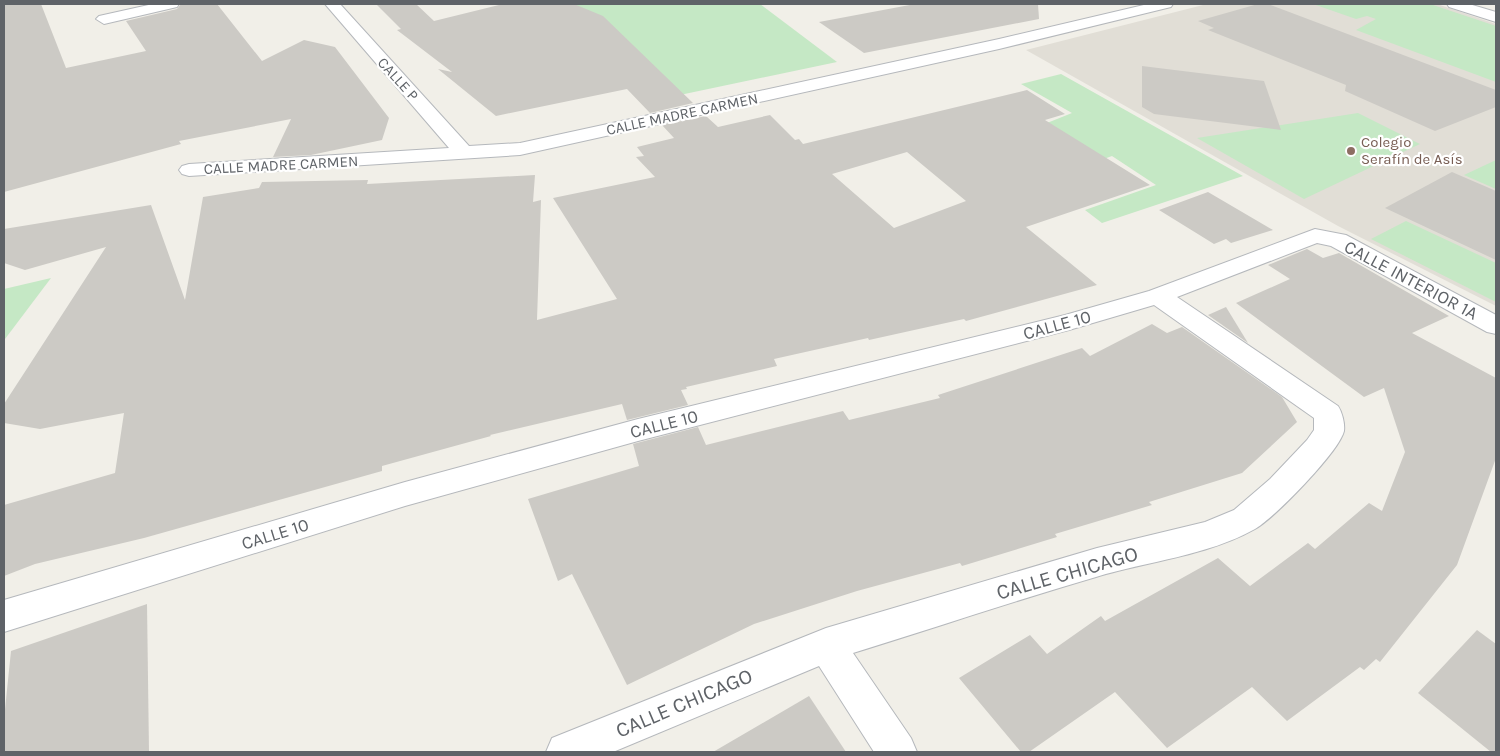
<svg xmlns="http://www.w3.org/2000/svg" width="1500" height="756" viewBox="0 0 1500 756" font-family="Karla,sans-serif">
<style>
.education{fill:#e1ded6}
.green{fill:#c5e8c5}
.building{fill:#cccac5;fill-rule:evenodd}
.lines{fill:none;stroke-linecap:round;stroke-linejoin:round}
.minor-casing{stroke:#b5b8bc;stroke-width:2}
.minor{fill:#fff;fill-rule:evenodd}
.education-dot{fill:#8d6e63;stroke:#fff;stroke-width:2}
.labels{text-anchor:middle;stroke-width:4.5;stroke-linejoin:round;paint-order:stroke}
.far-street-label{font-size:15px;fill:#5f6368;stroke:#fff}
.far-education-label{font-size:15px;fill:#785e54;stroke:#fff;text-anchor:start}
.street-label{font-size:18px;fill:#5f6368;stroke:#fff}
.near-street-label{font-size:21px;fill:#5f6368;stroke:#fff}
</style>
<rect width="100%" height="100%" fill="#f1efe8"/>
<polygon class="education" points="1207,4 1437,4 1496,24 1496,306 1338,226 1026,50"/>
<g class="green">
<polygon points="554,4 760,4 837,62 675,96 551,5"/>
<polygon points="1313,4 1430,4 1496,26 1496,82 1356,30 1376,19 1367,16 1356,19"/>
<polygon points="1061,74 1243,176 1102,223 1085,210 1156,185 1112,156 1101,160 1047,123 1072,113 1021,84"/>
<polygon points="1358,113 1420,144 1304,199 1197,138"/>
<polygon points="1496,160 1496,189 1464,175"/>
<polygon points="1406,221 1496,263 1496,302 1371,239"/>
<polygon points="51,278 5,339 4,289"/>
</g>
<g class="building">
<polygon points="4,4 41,4 66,68 146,51 126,21 177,9 181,4 217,4 262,61 304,40 335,47 389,118 382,140 311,155 273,157 291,119 179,141 181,144 4,192"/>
<polygon points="376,4 416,4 434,21 503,4 574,4 603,16 693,103 650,113 627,89 496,116 438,69 452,72 397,30 401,29"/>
<polygon points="915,4 1038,4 1039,19 864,53 819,22"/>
<polygon points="1258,4 1268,4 1496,90 1496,107 1435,131 1345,91 1346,85 1208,30 1214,28 1198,21"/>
<polygon points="1142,66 1264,81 1281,130 1154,114 1142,107"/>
<path d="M1027,90l38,24 -20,6 105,65 -124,42 71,58 -131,36 -2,-2 -95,21 -1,-2 -94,21 3,7 -91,21 1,2 -6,1 7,15 -61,15 -5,-16 -132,31 1,1 -109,30v5l-238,67 -109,26 -31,12v-71l111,-32 9,-60 -84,16 -36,-6v-19l102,-157 -81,23 -21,-7v-34l147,-24 34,95 18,-103 56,-9 3,-6 106,-2 -1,4 168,-9 -2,27 8,-2 -4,120 80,-21 -64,-101 102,-21 -19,-20 8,-1 -7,-9 37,-9 -12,-13 44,-9 12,11 52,-12 25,25 4,-1 4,5zM907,152l59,49 -72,27 -62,-54z"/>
<polygon points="1452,172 1496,191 1496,260 1385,208"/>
<polygon points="1208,192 1273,230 1231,243 1226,239 1214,244 1159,210"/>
<polygon points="1307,249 1323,258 1339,253 1449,316 1412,333 1496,378 1496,458 1457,565 1380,662 1376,659 1364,670 1360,667 1287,721 1252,687 1167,748 1115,692 1029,752 1021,752 959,678 1030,635 1047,654 1101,616 1105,621 1218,558 1250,586 1308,543 1315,549 1369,503 1382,511 1405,452 1384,388 1364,397 1236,303 1290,279 1268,265"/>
<polygon points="1226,307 1248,343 1208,315"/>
<polygon points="1152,324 1167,333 1182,327 1282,397 1297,422 1242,473 1149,502 1152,505 1055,534 1057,537 962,566 960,563 857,591 754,624 627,685 572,574 558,581 528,499 639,466 633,444 698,427 706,445 843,411 849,420 940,398 938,395 1082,348 1090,356"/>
<polygon points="147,604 149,752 4,752 4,719 11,651"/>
<polygon points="1477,630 1496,644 1496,752 1491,752 1418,693"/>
<polygon points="809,696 846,752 713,752"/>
</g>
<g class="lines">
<g class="minor-casing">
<g id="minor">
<polygon points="153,4 179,4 177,7 104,24 96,19 99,16"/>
<polygon points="325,4 340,4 469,146 520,143 999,39 1148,4 1173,4 1171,7 999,49 520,155 189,176 182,174 179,170 182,166 189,164 449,148"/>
<polygon points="1447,4 1469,4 1496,12 1496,22 1449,7"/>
<path d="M1315,229l31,6 150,80v19l-9,-2 -156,-86 -14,-3 -140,54 161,109c4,6 7,17 6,25 -5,21 -70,87 -89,98 -48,27 -107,32 -159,48 -82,24 -162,51 -243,76l58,85 6,14h-43l-55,-86 -206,86h-67l6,-14 274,-110 271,-80 108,-26 29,-12 36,-31 37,-39 7,-10v-12l-160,-113 -85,25 -431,111 -233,65 -401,126v-32l401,-118 233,-63 427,-104 84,-24z"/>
</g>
</g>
<use href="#minor" class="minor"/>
</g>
<circle class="education-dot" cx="1351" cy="151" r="5"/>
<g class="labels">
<g class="far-street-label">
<text transform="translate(398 79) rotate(48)" y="5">CALLE P</text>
<text transform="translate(682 114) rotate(-12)" y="5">CALLE MADRE CARMEN</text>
<text transform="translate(281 165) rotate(-3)" y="5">CALLE MADRE CARMEN</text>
</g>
<g class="far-education-label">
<text x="1361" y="147">Colegio<tspan x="1361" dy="17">Serafín de Asís</tspan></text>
</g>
<g class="street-label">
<text transform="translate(1411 280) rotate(28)" y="6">CALLE INTERIOR 1A</text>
<text transform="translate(1057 325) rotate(-15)" y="6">CALLE 10</text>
<text transform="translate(664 424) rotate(-14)" y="6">CALLE 10</text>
<text transform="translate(275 534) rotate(-17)" y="6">CALLE 10</text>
</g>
<g class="near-street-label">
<text transform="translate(1067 573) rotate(-16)" y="7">CALLE CHICAGO</text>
<text transform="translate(684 703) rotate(-23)" y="7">CALLE CHICAGO</text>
</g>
</g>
<rect width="1500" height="756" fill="none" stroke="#5f6368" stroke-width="10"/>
</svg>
